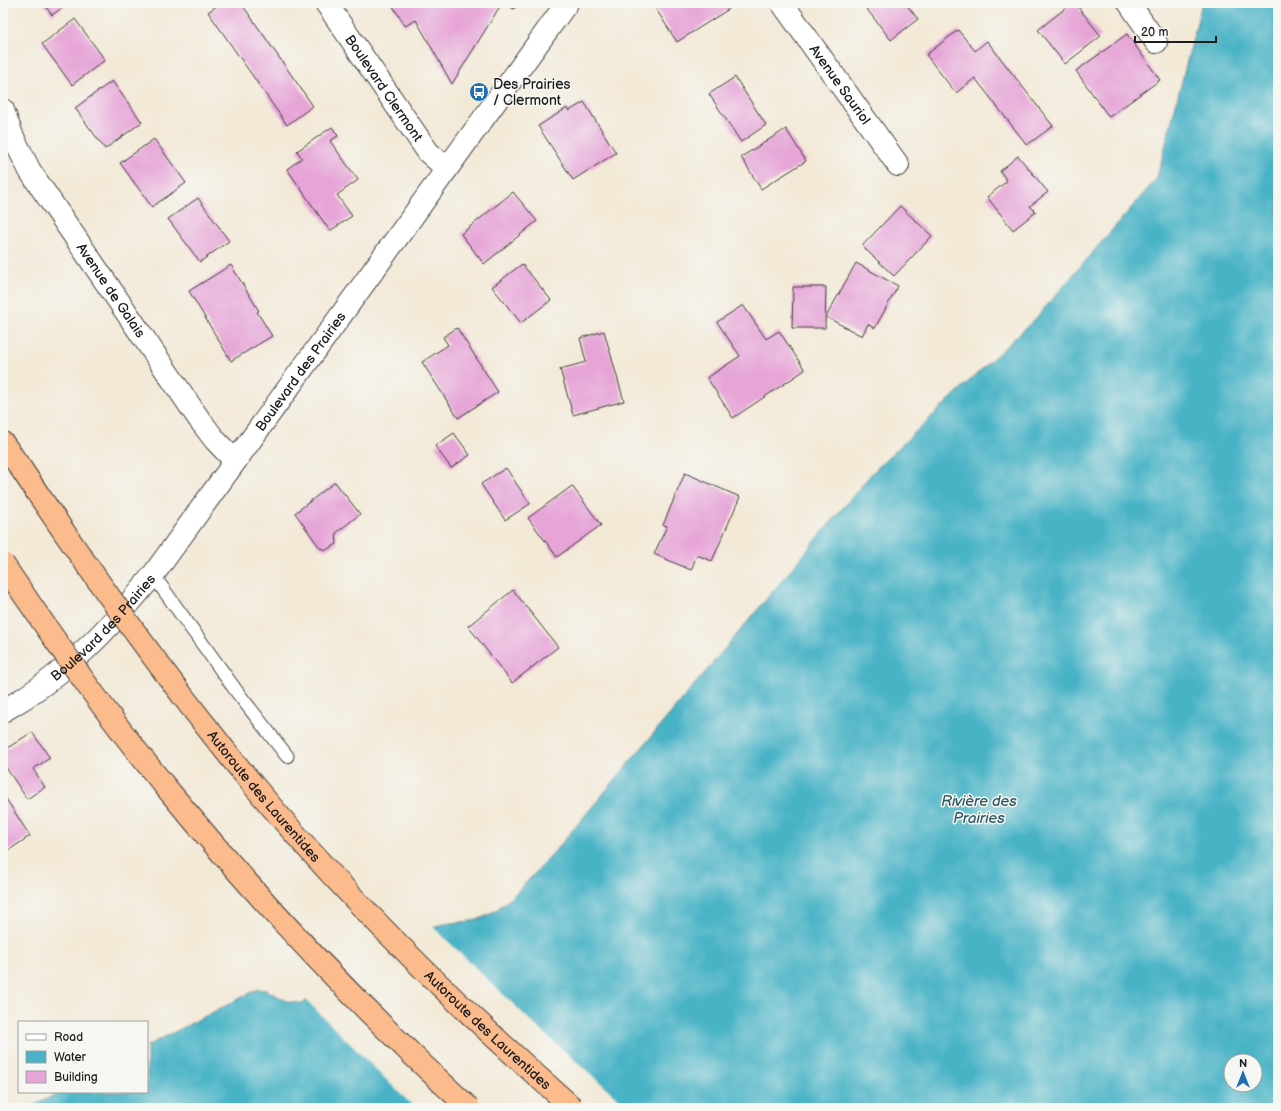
<svg xmlns="http://www.w3.org/2000/svg" width="1281" height="1111" viewBox="0 0 1281 1111" font-family="'Balsamiq Sans',sans-serif">
<style>
.water{fill:#48b3c6;stroke:#326871;fill-rule:evenodd}
.pier{fill:#f3e9d7}
.building{fill:#e6a4d7}
.lines{fill:none;stroke-linecap:round;stroke-linejoin:round}
.service-casing{stroke:#3c3b38;stroke-width:15}
.minor-casing{stroke:#3c3b38;stroke-width:24}
.tertiary-casing{stroke:#3c3b38;stroke-width:24}
.motorway-casing{stroke:#3c3b38;stroke-width:24}
.service{stroke:#fff;stroke-width:13}
.minor{stroke:#fff;stroke-width:22}
.tertiary{stroke:#fff;stroke-width:22}
.motorway{stroke:#fbbb8c;stroke-width:22}
.motorway-bridge-casing{stroke:#3c3b38;stroke-width:24;stroke-linecap:butt}
.motorway-bridge{stroke:#fbbb8c;stroke-width:22}
.labels{text-anchor:middle;stroke-width:3;stroke-linejoin:round;paint-order:stroke}
.poi-label{font-size:14px;fill:#1c1c1c;stroke:#f6f6f2;text-anchor:start}
.street-label{font-size:14px;fill:#1c1c1c;stroke:#f6f6f2}
.water-label{font-size:15px;font-style:italic;fill:#2e5860;stroke:#f6f6f2}
</style>
<rect width="100%" height="100%" fill="#f6f6f2"/>
<filter id="ink" filterUnits="userSpaceOnUse"><feTurbulence type="fractalNoise" baseFrequency=".025" numOctaves="2"/><feDisplacementMap in="SourceGraphic" scale="8" xChannelSelector="R" yChannelSelector="G"/><feConvolveMatrix kernelMatrix="1 2 1 2 8 2 1 2 1" color-interpolation-filters="sRGB"/></filter>
<filter id="wash" filterUnits="userSpaceOnUse"><feTurbulence type="fractalNoise" baseFrequency=".012" numOctaves="4" result="noise"/><feDisplacementMap in="SourceGraphic" scale="16" xChannelSelector="R" yChannelSelector="G"/><feGaussianBlur stdDeviation="0.9" result="paint"/><feColorMatrix in="noise" values="0 0 0 0 0 0 0 0 0 0 0 0 0 0 0 0 0 1.4 0 .05"/><feComposite in="paint" operator="in"/></filter>
<g filter="url(#wash)">
<rect width="100%" height="100%" fill="#f3e9d7"/>
<path class="water" d="M1202,3h76v1105h-1249l31,-16h87v-46l111,-57 8,1 23,12 13,1 134,-77c16,-5 33,-2 48,-9 23,-10 54,-48 72,-67l317,-378 163,-154 121,-140zM1231,1061h24v24h-24z"/>
<polygon class="pier" points="432,926 537,1027 629,1108 415,1108 305,999"/>
<g id="blocks">
<g class="building">
<polygon points="43,3 69,3 52,15"/>
<polygon points="221,3 241,3 313,106 287,125 208,12"/>
<polygon points="391,3 502,3 452,84 416,20 405,26"/>
<polygon points="503,3 517,3 514,9"/>
<polygon points="652,3 725,3 729,9 677,42"/>
<polygon points="862,3 905,3 918,19 891,40"/>
<polygon points="1072,3 1075,3 1101,36 1065,64 1038,30"/>
<polygon points="75,19 105,60 72,85 42,44"/>
<polygon points="958,30 975,51 987,41 1053,126 1027,145 975,78 956,93 926,55"/>
<polygon points="1127,34 1160,80 1109,117 1076,71"/>
<polygon points="735,77 766,125 741,142 709,94"/>
<polygon points="112,81 142,122 105,149 75,108"/>
<polygon points="584,102 616,153 573,180 538,126 567,108 569,111"/>
<polygon points="332,127 338,136 330,141 358,180 337,195 352,216 330,231 287,169 302,158 297,151"/>
<polygon points="786,129 806,161 761,189 741,157"/>
<polygon points="154,139 186,183 152,207 120,163"/>
<polygon points="1018,156 1048,192 1030,206 1036,212 1013,230 987,197 1007,181 1000,171"/>
<polygon points="513,192 537,221 484,264 461,234"/>
<polygon points="198,198 229,241 200,262 168,219"/>
<polygon points="900,206 932,236 894,276 862,246"/>
<polygon points="856,263 898,286 875,328 868,324 862,336 826,317"/>
<polygon points="522,264 551,300 521,323 492,287"/>
<polygon points="231,265 259,311 257,312 272,336 231,361 189,291"/>
<polygon points="793,287 826,287 825,328 792,328"/>
<polygon points="743,305 766,339 779,331 805,370 733,418 707,378 740,356 717,322"/>
<polygon points="457,328 498,392 458,418 422,362 448,345 443,337"/>
<polygon points="604,331 624,401 573,415 560,369 586,362 580,338"/>
<polygon points="454,433 470,455 451,468 435,446"/>
<polygon points="506,468 530,504 505,520 481,484"/>
<polygon points="685,473 740,497 712,561 697,555 691,570 654,554 667,526 663,525"/>
<polygon points="335,482 360,514 336,533 337,544 326,550 320,548 295,513"/>
<polygon points="572,486 601,525 557,557 528,518"/>
<polygon points="513,590 558,647 512,683 468,626"/>
<polygon points="32,732 50,758 33,769 45,787 27,799 3,763 3,751"/>
<polygon points="3,794 30,836 3,854"/>
</g>
</g>
</g>
<g filter="url(#ink)">
<use href="#blocks" fill-opacity="0" stroke="#3c3b38" stroke-width="1"/>
<g class="lines">
<g class="service-casing">
<polyline id="service" points="153,575 237,692 287,756"/>
</g>
<g class="minor-casing">
<g id="minor">
<path id="s1" d="M326,3l102,149 19,17"/>
<path id="s2" d="M782,3l116,162"/>
<polyline points="1129,3 1156,42"/>
<path id="s3" d="M3,110l9,25 18,36 169,248 16,21 20,21"/>
</g>
</g>
<g class="tertiary-casing">
<g id="tertiary">
<path id="s4" d="M3,711c63,-36 105,-81 150,-136l414,-572"/>
</g>
</g>
<g class="motorway-casing">
<polyline id="motorway" points="3,443 20,467"/>
</g>
<use href="#service" class="service"/>
<use href="#minor" class="minor"/>
<use href="#tertiary" class="tertiary"/>
<use href="#motorway" class="motorway"/>
<g class="motorway-bridge-casing">
<g id="motorway-bridge">
<path id="s5" d="M20,467c72,108 147,213 229,313 98,119 209,227 324,328"/>
<path d="M3,564c54,80 109,159 171,233 91,110 189,214 295,311"/>
</g>
</g>
<use href="#motorway-bridge" class="motorway-bridge"/>
</g>
</g>
<defs>
<g id="bus-disc" transform="scale(1)"><circle r="9.5" fill="#1f6fb2" stroke="#f6f6f2"/><path d="M-5-6H5V4H4V6H2V4H-2V6H-4V4H-5ZM-3.5-4V0h7V-4ZM-3.5 1.2v1.5H-2V1.2ZM2 1.2v1.5H3.5V1.2Z" fill="#fff"/></g>
</defs>
<g fill-rule="evenodd">
<use href="#bus-disc" x="479" y="92"/>
</g>
<g class="labels">
<g class="poi-label">
<text x="493" y="89">Des Prairies<tspan x="493" dy="16">/ Clermont</tspan></text>
</g>
<g class="street-label">
<text dy="5" stroke="none"><textPath href="#s2" startOffset="100">Avenue Sauriol</textPath></text>
<text dy="5" stroke="none"><textPath href="#s1" startOffset="103">Boulevard Clermont</textPath></text>
<text dy="5" stroke="none"><textPath href="#s3" startOffset="211">Avenue de Galais</textPath></text>
<text dy="5" stroke="none"><textPath href="#s4" startOffset="455">Boulevard des Prairies</textPath></text>
<text dy="5" stroke="none"><textPath href="#s4" startOffset="131">Boulevard des Prairies</textPath></text>
<text dy="5" stroke="none"><textPath href="#s5" startOffset="410">Autoroute des Laurentides</textPath></text>
<text dy="5" stroke="none"><textPath href="#s5" startOffset="734">Autoroute des Laurentides</textPath></text>
</g>
<g class="water-label">
<text x="979" y="806">Rivière des<tspan x="979" dy="17">Prairies</tspan></text>
</g>
</g>
<rect width="1281" height="1111" fill="none" stroke="#f6f6f2" stroke-width="16"/>
<rect x="18" y="1021" width="130" height="72" fill="#f6f6f2" stroke="#9f9f9c"/>
<rect x="26" y="1034" width="20" height="6" fill="#ffffff" stroke="#9f9f9c"/>
<text x="54" y="1041" font-size="12" fill="#1c1c1c">Road</text>
<rect x="26" y="1051" width="20" height="12" fill="#48b3c6" stroke="#9f9f9c"/>
<text x="54" y="1061" font-size="12" fill="#1c1c1c">Water</text>
<rect x="26" y="1071" width="20" height="12" fill="#e6a4d7" stroke="#9f9f9c"/>
<text x="54" y="1081" font-size="12" fill="#1c1c1c">Building</text>
<g transform="translate(1243 1073)"><circle r="19" fill="#f6f6f2" stroke="#9f9f9c"/>
<path d="M0-3L7 15L0 10L-7 15Z" fill="#1f6fb2"/>
<text y="-6" font-size="11" font-weight="bold" text-anchor="middle" fill="#1c1c1c">N</text>
</g>
<path d="M1135 36v6h81v-6" fill="none" stroke="#1c1c1c" stroke-width="2"/>
<text x="1141" y="36" font-size="12" fill="#1c1c1c" stroke="#f6f6f2" stroke-width="3" paint-order="stroke">20 m</text>
</svg>
